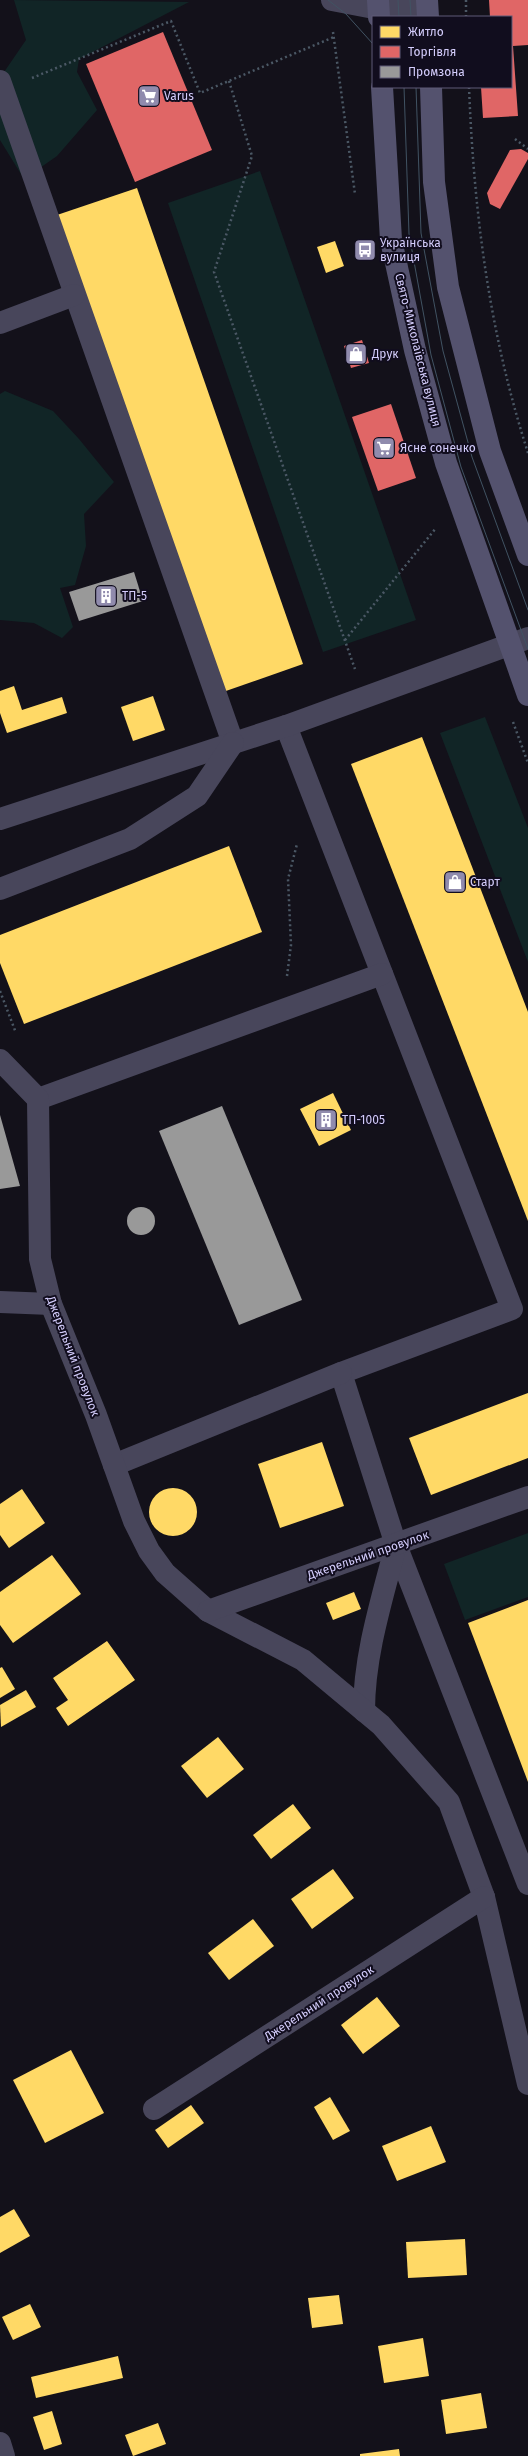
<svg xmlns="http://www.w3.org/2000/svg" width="528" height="2456" viewBox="0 0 528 2456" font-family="'Fira Sans',sans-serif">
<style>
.green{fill:#112526}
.homes{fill:#ffd966}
.shops{fill:#e06666}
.industry{fill:#999}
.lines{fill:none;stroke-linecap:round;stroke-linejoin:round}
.path{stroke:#4b5865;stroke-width:2.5;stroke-dasharray:2 3;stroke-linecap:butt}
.service{stroke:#48465b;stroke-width:22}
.minor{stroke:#48465b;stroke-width:22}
.secondary{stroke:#54526e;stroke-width:22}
.tram{stroke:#415363;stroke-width:1}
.labels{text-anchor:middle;stroke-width:4;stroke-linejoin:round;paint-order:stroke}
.poi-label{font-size:12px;fill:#d4cdfc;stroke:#110d1e;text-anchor:start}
.street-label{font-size:12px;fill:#d4cdfc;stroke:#110d1e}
</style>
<rect width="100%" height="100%" fill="#13111a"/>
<g class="green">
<polygon points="14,0 189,2 79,59 77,72 97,110 57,156 24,179 0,140 0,78 26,40"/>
<polygon points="260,171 416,620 323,652 168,203"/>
<polygon points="5,391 53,411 79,439 114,482 84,514 86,546 75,585 60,588 73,627 62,638 34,623 0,620 0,394"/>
<polygon points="485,717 528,828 528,962 440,733"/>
<polygon points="528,1533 528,1597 465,1620 444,1564"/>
</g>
<g class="homes">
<polygon points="137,188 303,664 223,692 57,215"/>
<polygon points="335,241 344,266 326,273 317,247"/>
<polygon points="14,686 22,710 62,697 67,713 7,733 0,713 0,691"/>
<polygon points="153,696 165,730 133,741 121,707"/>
<polygon points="422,737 528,1012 528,1221 351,764"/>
<polygon points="229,846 262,932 24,1024 0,963 0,935"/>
<polygon points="333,1093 351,1130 319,1146 300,1109"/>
<polygon points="528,1393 528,1458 431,1495 409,1438"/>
<polygon points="322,1442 344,1506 280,1528 258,1464"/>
<circle cx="173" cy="1512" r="24"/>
<polygon points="22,1489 45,1523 9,1548 0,1535 0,1504"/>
<polygon points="52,1555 81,1594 13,1643 0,1625 0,1592"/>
<polygon points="354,1592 361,1609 333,1620 326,1603"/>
<polygon points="528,1600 528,1782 468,1623"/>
<polygon points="107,1641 135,1680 68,1726 56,1708 68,1700 53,1678"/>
<polygon points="2,1667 15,1689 0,1698 0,1668"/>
<polygon points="26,1690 36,1707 1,1727 0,1705"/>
<polygon points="218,1737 244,1769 207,1798 181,1766"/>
<polygon points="293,1804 311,1828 271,1859 253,1835"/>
<polygon points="333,1869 354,1898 312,1929 291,1899"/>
<polygon points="253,1919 274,1946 229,1980 208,1953"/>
<polygon points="377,1997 400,2026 363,2054 341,2025"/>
<polygon points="71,2050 104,2113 45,2143 13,2080"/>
<polygon points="330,2097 350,2131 333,2140 314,2107"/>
<polygon points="191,2105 204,2123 168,2148 155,2130"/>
<polygon points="431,2126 446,2162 397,2181 382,2146"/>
<polygon points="14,2209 30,2236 0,2253 0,2217"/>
<polygon points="465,2239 467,2275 408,2278 406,2242"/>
<polygon points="339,2295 343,2324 312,2328 308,2298"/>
<polygon points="30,2304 41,2327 13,2340 2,2317"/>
<polygon points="423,2338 429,2376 384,2383 378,2346"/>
<polygon points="118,2356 123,2378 36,2398 31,2377"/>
<polygon points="481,2393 487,2428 446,2434 441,2400"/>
<polygon points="52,2411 62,2444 44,2450 33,2417"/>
<polygon points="158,2423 166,2444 133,2456 125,2435"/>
<polygon points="399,2449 400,2456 360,2456 360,2454"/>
</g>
<g class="shops">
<polygon points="489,0 528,0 528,45 513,46 518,116 483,118 481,87 511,87 511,17 490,17"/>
<polygon points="163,32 212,150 135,182 86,64"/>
<polygon points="521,149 528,153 528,159 500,209 490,204 487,193 510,150"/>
<polygon points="362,340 369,363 351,368 344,346"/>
<polygon points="391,404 416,478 378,491 352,417"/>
</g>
<g class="industry">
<polygon points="134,572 143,601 79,621 69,592"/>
<polygon points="222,1106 302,1300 239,1325 159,1131"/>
<polygon points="0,1115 20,1186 0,1189"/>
<circle cx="141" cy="1221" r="14"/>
</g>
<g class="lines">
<g class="path">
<polyline points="466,0 466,17"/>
<polyline points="333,32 355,194"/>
<polyline points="32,78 171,21 200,93 334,37"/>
<polyline points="229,81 252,156 214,272 355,669"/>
<path d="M469,87c5,127 20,244 59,366"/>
<polyline points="515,139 528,149"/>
<polyline points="345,640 436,528"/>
<polyline points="513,722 528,763"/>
<polyline points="287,976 291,945 288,879 297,844"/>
<polyline points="0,991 16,1033"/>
</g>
<g class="service">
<polyline points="0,81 233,743"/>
<polyline points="0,323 74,295"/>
<polyline points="286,726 512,1309 341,1373 396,1545 528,1884"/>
<polyline points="0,819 286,726 528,638"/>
<polyline points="0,889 130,839 197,796 233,743"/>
<polyline points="38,1099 382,974"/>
<polyline points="114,1465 341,1373"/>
<path d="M364,1711c0,-56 18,-112 32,-166"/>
</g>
<g class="minor">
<polyline points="332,0 379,9 427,8"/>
<polyline points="0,1060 38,1099 40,1259 51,1304 96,1415 134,1521 149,1551 165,1573 208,1611 303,1660 381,1725 449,1802 484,1897 528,2084"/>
<polyline points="0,1302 51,1304"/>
<polyline points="208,1611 528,1497"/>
<polyline points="154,2109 484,1897"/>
<polyline points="0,2443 4,2456"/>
</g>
<g class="secondary">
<polyline points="378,0 379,17"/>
<polyline points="427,0 428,17"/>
<polyline points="382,87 391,240 415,350 446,463 528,695"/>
<polyline points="431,87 434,182 448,287 490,451 528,555"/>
</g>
<g class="tram">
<polyline points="328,0 346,14 373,44"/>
<polyline points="398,0 399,17"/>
<polyline points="410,0 411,17"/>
<polyline points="404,87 409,234 431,355 461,467 528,649"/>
<polyline points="416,87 421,233 443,351 472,457 528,610"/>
</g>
</g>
<defs>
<g id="supermarket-square" transform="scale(1.15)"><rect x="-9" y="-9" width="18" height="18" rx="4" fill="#908bad" stroke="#110d1e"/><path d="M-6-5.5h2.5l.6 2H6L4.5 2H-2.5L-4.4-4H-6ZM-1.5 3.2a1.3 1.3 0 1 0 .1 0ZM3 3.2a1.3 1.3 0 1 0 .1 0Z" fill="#fff"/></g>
<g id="bus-square" transform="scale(1.15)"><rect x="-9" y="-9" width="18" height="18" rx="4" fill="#908bad" stroke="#110d1e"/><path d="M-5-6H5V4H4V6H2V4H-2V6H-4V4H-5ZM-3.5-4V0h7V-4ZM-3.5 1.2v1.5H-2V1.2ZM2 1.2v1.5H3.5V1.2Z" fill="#fff"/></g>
<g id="shop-square" transform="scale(1.15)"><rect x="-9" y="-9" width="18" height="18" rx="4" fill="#908bad" stroke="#110d1e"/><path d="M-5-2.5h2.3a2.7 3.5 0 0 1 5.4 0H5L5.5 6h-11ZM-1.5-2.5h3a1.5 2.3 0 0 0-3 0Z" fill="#fff"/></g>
<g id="building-square" transform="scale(1.15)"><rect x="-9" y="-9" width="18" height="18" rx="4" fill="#908bad" stroke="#110d1e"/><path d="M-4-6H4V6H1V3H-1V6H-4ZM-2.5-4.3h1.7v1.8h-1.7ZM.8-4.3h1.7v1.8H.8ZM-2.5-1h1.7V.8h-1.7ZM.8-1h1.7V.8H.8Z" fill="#fff"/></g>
</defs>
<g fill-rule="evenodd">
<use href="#supermarket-square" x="149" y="96"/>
<use href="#bus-square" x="365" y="250"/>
<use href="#shop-square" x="356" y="354"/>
<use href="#supermarket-square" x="384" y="448"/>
<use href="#building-square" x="106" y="596"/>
<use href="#shop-square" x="455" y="882"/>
<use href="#building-square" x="326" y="1120"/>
</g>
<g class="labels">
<g class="poi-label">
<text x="164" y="100">Varus</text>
<text x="380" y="247">Українська<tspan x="380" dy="14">вулиця</tspan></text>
<text x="372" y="358">Друк</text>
<text x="400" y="452">Ясне сонечко</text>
<text x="122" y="600">ТП-5</text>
<text x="470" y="886">Старт</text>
<text x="342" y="1124">ТП-1005</text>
</g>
<g class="street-label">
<text transform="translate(418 350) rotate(76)" y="4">Свято-Миколаївська вулиця</text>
<text transform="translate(73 1356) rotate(69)" y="4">Джерельний провулок</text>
<text transform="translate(368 1555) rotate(-19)" y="4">Джерельний провулок</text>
<text transform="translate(319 2003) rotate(-33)" y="4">Джерельний провулок</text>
</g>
</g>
<rect x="372" y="16" width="140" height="72" fill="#110d1e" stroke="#5f5a77"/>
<rect x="380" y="26" width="20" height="12" fill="#ffd966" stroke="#5f5a77"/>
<text x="408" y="36" font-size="12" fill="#d4cdfc">Житло</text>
<rect x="380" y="46" width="20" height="12" fill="#e06666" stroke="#5f5a77"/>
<text x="408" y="56" font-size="12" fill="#d4cdfc">Торгівля</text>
<rect x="380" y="66" width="20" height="12" fill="#999999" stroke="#5f5a77"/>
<text x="408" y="76" font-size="12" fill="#d4cdfc">Промзона</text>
</svg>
